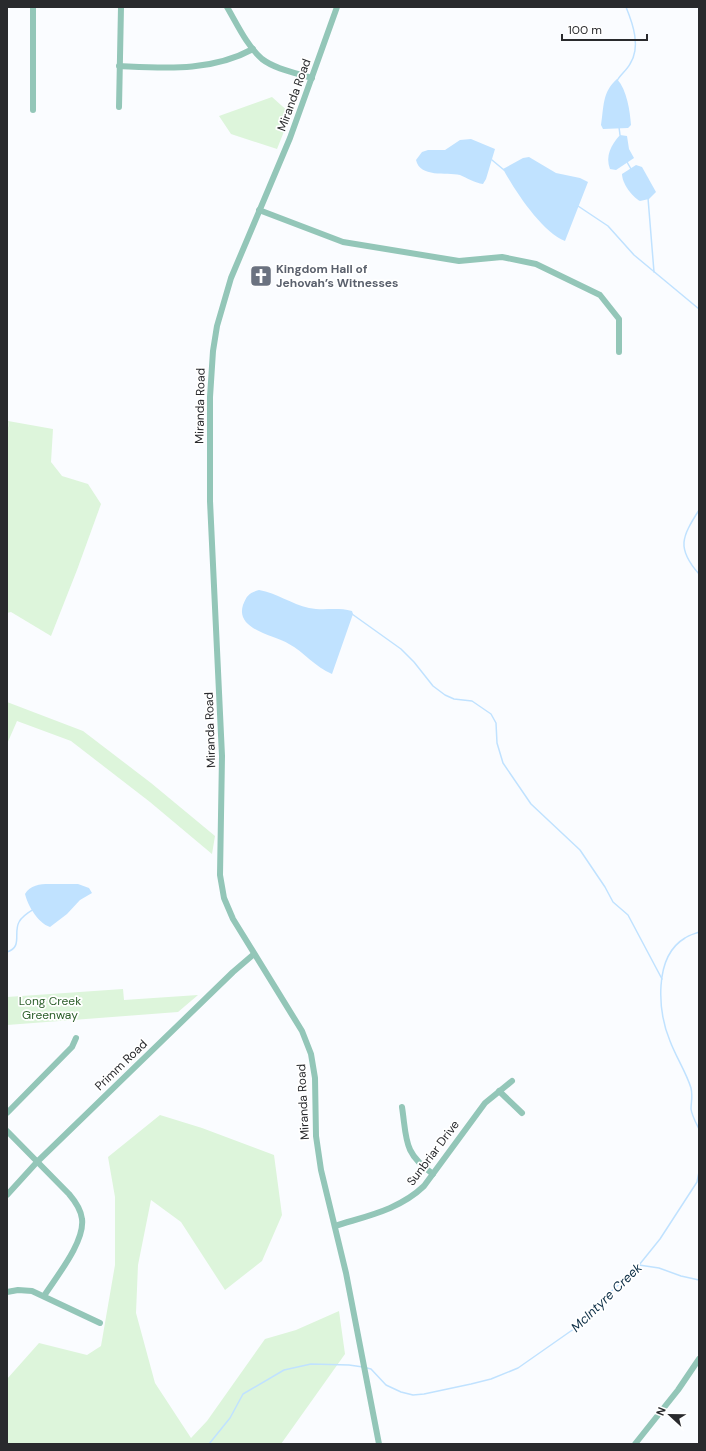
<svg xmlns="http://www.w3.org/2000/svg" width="706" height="1451" viewBox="0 0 706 1451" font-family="'DM Sans',sans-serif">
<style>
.green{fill:#ddf5db}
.water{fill:#c0e2ff}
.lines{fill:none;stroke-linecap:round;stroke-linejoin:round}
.stream{stroke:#c0e2ff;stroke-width:1.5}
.street{stroke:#93c6b8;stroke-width:6}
.labels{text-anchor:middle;stroke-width:3.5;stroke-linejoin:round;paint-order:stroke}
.street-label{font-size:12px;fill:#292a2d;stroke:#fff}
.worship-label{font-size:12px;font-weight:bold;fill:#5b616d;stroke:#fff;text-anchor:start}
.park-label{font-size:12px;fill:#2d5f2b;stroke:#fff}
.water-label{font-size:13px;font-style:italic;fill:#0a2c44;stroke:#fff}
</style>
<rect width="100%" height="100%" fill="#fafcff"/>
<g class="green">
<polygon points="272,97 291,114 277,149 231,134 219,116"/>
<polygon points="7,419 10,432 8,421 53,429 51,462 62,476 88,484 101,504 77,570 51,636 11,612 7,613"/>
<polygon points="7,702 83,731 151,783 215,836 212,854 150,802 71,741 17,721 7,744"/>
<polygon points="123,989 124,1000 198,995 178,1012 7,1025 7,997"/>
<polygon points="160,1115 202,1128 274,1155 282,1215 262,1261 225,1290 181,1222 151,1200 138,1265 136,1313 155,1383 191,1438 207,1421 265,1339 296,1330 339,1311 345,1354 281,1444 7,1444 7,1379 39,1343 87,1355 101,1346 115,1265 115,1197 108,1157"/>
</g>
<g class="water">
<path d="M617,79c10,11 13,32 14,46l-3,3 -25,1 -2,-4c3,-18 1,-33 16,-46z"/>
<path d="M620,135l7,1 2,13 5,9 -18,12 -6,-1c-5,-13 1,-24 10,-34z"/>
<path d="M471,139l24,10 -9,30 -3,5c-8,-1 -16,-6 -23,-9 -14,-3 -40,3 -44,-15l6,-8 6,-2h17l15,-10z"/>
<path d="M529,157l27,16 24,5 8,4 -23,59c-23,-9 -50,-50 -62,-72l20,-11z"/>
<path d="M636,165l6,2 14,25 -7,7 -9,2c-8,-4 -18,-18 -18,-27z"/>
<path d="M259,590c18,3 32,14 50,18 14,3 28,-1 43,3l1,3 -21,60c-17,-7 -28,-22 -43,-30 -15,-9 -54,-14 -46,-39 4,-10 6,-12 16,-15z"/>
<path d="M49,884h29l11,4 3,5 -12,7 -13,14 -17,13c-12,-4 -22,-21 -25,-33 5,-9 15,-10 24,-10z"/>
</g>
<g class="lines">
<g class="stream">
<path d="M617,81c2,-5 10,-11 13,-17 11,-17 3,-40 -4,-57"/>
<polyline points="619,127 620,135"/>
<polyline points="492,160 504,170"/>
<polyline points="627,162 631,169"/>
<polyline points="648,198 654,272"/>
<polyline points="578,206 608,226 634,255 699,309"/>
<path d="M699,510c-17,27 -23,38 0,64"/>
<polyline points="352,614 401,649 414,662 433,686 445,695 454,699 472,701 491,714 496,723 497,743 503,763 531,804 580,850 605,887 613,902 628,915 662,979"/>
<path d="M699,932c-5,2 -10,3 -14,6 -32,19 -27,74 -15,103 6,16 16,31 21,47 2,8 0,14 0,21 1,7 5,14 8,20"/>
<path d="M7,952c16,-5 6,-19 12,-30 3,-6 10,-10 15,-13"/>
<polyline points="639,1265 659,1268 681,1276 699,1280"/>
<polyline points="367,1368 371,1369 386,1385 401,1392 413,1395 424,1394 471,1384 491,1379 518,1368 578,1326 591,1315 597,1304 635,1270 660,1239 697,1182 699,1172"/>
<polyline points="209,1444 230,1418 243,1394 284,1370 311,1364 349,1365 363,1367"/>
</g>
<g class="street">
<path d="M227,7c10,17 20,39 35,52 13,10 34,14 50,19"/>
<polyline points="337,7 290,138 231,278 217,326 213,351 210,397 210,501 222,756 220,875 224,898 233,919 302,1031 311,1054 315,1078 316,1136 321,1170 346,1273 379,1444"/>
<path d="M119,66c46,2 92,6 134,-17"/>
<polyline points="119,107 121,7"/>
<polyline points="33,110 33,7"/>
<polyline points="259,210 343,242 459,261 502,257 536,264 600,295 619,319 619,352"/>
<polyline points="499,1091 522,1113"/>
<path d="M402,1107c5,33 1,46 31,67"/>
<polyline points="7,1113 72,1047 76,1038"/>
<path d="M7,1131l62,63c6,7 12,15 13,25 3,23 -26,58 -38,77"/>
<polyline points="7,1195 37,1162 233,972 254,954"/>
<path d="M335,1226c31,-10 64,-16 89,-40l61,-83 27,-22"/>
<polyline points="7,1292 18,1290 32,1291 100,1323"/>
<polyline points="635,1444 678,1390 699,1359"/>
</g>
</g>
<defs>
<g id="church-square" transform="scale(1.15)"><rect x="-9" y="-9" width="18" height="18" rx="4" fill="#6b7280" stroke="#fff"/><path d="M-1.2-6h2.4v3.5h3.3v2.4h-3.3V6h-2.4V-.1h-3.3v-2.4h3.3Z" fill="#fff"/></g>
</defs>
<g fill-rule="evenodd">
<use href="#church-square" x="261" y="276"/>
</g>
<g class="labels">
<g class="street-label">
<text transform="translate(294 95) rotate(-70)" y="4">Miranda Road</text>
<text transform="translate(200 406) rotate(-89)" y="4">Miranda Road</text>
<text transform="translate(210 730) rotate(-92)" y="4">Miranda Road</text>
<text transform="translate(121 1065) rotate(-44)" y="4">Primm Road</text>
<text transform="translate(303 1102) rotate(-93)" y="4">Miranda Road</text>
<text transform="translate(433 1153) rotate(-53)" y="4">Sunbriar Drive</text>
</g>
<g class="worship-label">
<text x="276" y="273">Kingdom Hall of<tspan x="276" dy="14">Jehovah’s Witnesses</tspan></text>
</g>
<g class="park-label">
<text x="50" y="1005">Long Creek<tspan x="50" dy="14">Greenway</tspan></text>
</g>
<g class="water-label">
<text transform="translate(606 1297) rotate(-44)" y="5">McIntyre Creek</text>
</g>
</g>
<rect width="706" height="1451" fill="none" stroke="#292a2d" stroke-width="16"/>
<g transform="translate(670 1415) rotate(292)" stroke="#ffffff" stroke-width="3" paint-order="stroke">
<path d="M0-3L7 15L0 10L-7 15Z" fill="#292a2d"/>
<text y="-6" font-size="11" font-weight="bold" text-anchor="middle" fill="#292a2d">N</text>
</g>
<path d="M562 34v6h85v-6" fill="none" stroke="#292a2d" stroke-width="2"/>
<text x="568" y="34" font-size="12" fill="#292a2d" stroke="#ffffff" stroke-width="3" paint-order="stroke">100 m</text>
</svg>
